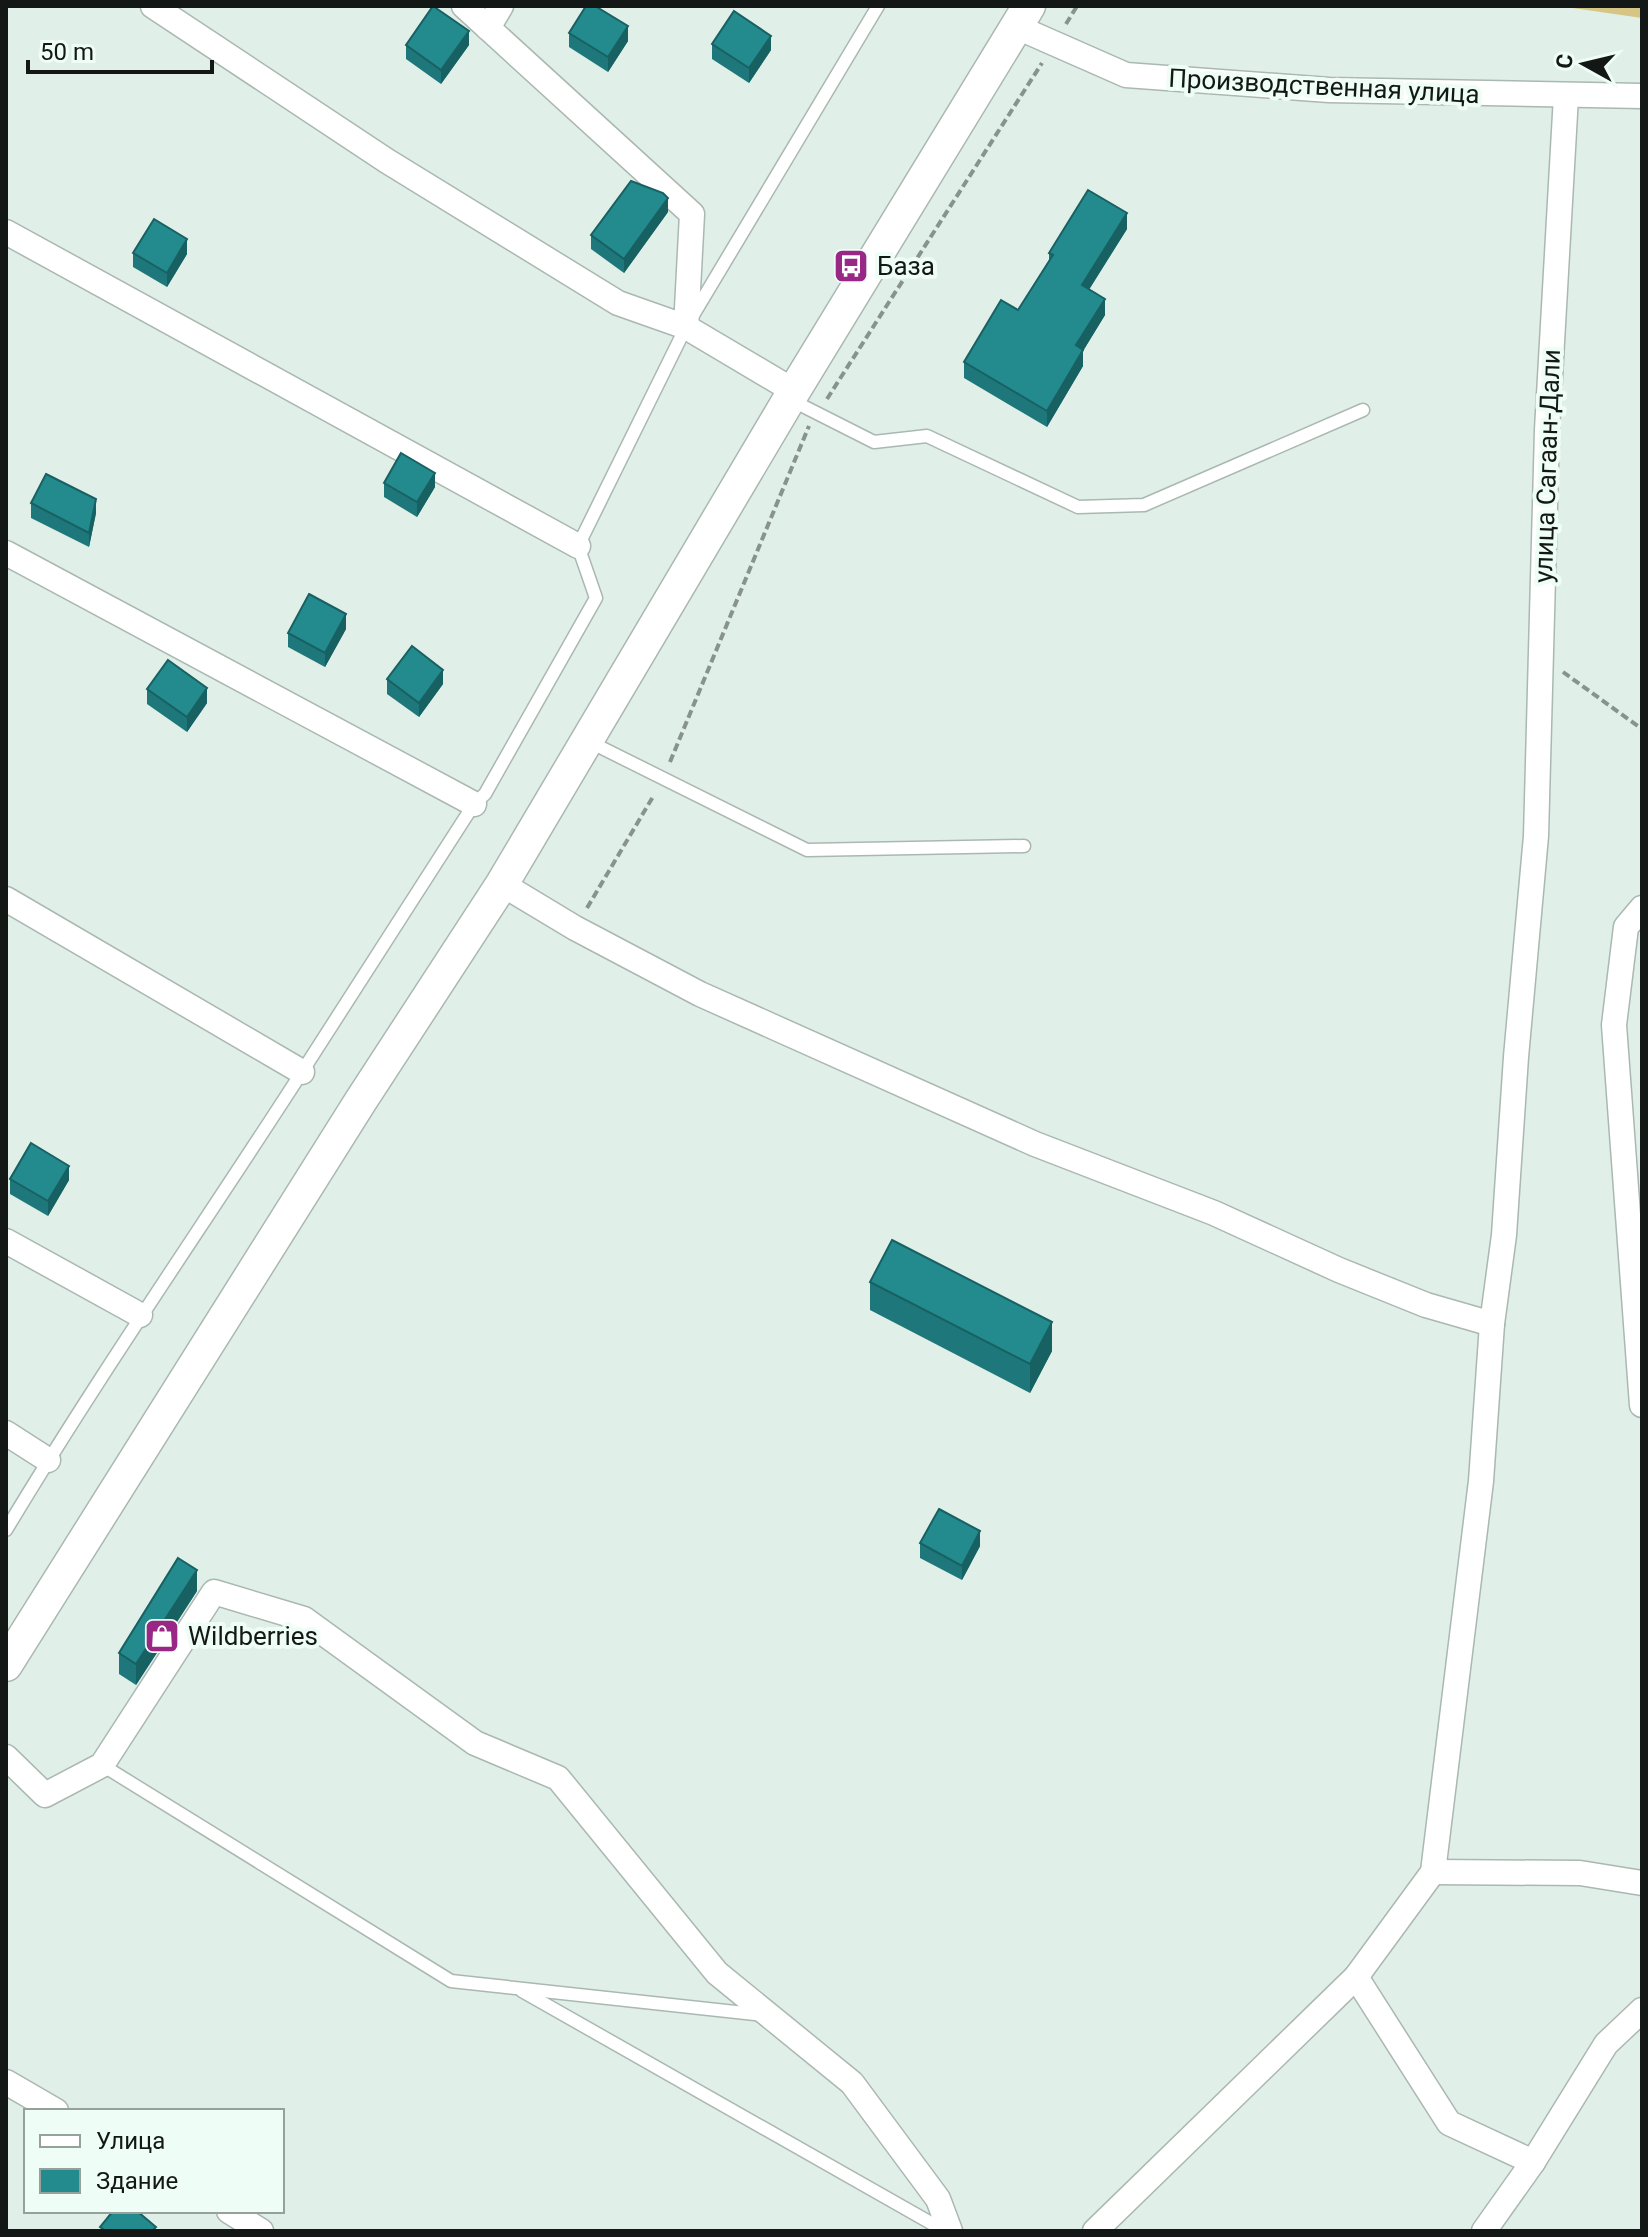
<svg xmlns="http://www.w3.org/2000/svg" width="1648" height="2237" viewBox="0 0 1648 2237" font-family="Roboto,sans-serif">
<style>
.green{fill:#d6c585}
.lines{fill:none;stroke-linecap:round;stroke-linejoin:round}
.service-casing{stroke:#aab8b1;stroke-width:15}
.minor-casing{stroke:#aab8b1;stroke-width:27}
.secondary-casing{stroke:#aab8b1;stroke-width:35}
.path{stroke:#88938e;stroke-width:4;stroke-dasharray:8 4;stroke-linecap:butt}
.service{stroke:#fff;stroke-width:12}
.minor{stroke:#fff;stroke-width:24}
.secondary{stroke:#fff;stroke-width:32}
.wall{fill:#1e777a}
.shaded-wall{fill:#186163}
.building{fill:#238a8e;stroke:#186163;stroke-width:2}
.labels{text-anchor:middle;stroke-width:8;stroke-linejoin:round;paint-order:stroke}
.street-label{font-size:26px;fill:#131816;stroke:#eefdf5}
.poi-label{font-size:26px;fill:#131816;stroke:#eefdf5;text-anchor:start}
</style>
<rect width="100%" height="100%" fill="#e0efe8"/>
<polygon class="green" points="1559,6 1642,6 1642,18"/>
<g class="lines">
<g class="service-casing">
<g id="service">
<polyline points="789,399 874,442 927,436 1078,507 1144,505 1363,410"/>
<polyline points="588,741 807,850 1024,846"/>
<path d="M6,1530c93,-155 196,-303 294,-455 58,-90 116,-181 174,-271l11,-10 111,-196 -18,-52 108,-219 192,-321"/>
<polyline points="102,1765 451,1981 764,2015"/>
<polyline points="522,1991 945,2231"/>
</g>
</g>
<g class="minor-casing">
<g id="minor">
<polyline points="153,6 387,161 618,303 686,327 794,391"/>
<polyline points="464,6 692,214 686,327"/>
<polyline points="1017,27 1126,75 1329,90 1642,96"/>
<polyline points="488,28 501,6"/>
<polyline points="6,232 578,546"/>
<polyline points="6,553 474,804"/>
<polyline points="502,884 575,928 700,994 1035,1144 1214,1213 1339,1270 1426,1305 1492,1324"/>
<polyline points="6,899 302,1072"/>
<polyline points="1642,908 1626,927 1614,1025 1642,1405"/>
<polyline points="6,1241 140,1315"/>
<polyline points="6,1433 48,1460"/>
<polyline points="6,1757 45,1795 102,1765 214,1592 304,1619 475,1743 558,1778 717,1973 852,2083 938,2199 950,2231"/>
<polyline points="1433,1872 1580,1873 1642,1883"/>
<polyline points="1356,1977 1449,2123 1533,2162"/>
<polyline points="6,2082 56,2111"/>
<polyline points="229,2211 261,2231"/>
<polyline points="1095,2231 1356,1977 1433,1872 1481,1481 1492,1324 1504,1235 1516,1057 1536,836 1547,430 1566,96"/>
<polyline points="1484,2231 1533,2162 1606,2044 1642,2010"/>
</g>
</g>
<g class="secondary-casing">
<polyline id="secondary" points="6,1665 360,1102 502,884 794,391 1029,6"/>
</g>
<g class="path">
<polyline points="1066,24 1077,6"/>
<polyline points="827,399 1042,63"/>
<polyline points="1563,672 1642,729"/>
<polyline points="670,762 809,426"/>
<polyline points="587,908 654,795"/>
</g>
<use href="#service" class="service"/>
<use href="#minor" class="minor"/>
<use href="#secondary" class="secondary"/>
</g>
<g class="wall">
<polygon points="569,33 628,41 608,72 569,47"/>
<polygon points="712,44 771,50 749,83 712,59"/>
<polygon points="406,45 469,45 441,84 406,59"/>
<polygon points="668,212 624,273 591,249 591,235"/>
<polygon points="1127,229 1089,289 1105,315 1083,351 1083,366 1047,427 964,378 964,362 1018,310 1049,260 1049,253"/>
<polygon points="133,253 187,254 167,287 133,267"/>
<polygon points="384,483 435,487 417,517 384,497"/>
<polygon points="31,503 96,513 89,547 31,518"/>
<polygon points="346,629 325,667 288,647 288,633"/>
<polygon points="387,679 443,684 419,717 387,694"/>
<polygon points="147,689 207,703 187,732 147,704"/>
<polygon points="10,1179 69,1180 48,1216 10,1194"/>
<polygon points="870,1282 1052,1351 1030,1393 870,1310"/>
<polygon points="920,1543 980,1546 962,1580 920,1558"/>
<polygon points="197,1591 136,1685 119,1674 119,1653"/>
</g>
<g class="shaded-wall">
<polygon points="628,26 628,41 608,72 608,57"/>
<polygon points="469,31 469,45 441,84 441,70"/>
<polygon points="771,36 771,50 749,83 749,68"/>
<polygon points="668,198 668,212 624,273 624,259"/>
<polygon points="1127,213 1127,229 1082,301 1082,285"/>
<polygon points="187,239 187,254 167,287 167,273"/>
<polygon points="1105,299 1105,315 1083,351 1083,366 1047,427 1047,411 1076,345"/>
<polygon points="435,473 435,487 417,517 417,502"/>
<polygon points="96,499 96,513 89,547 89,533"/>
<polygon points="346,614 346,629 325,667 325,653"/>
<polygon points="443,670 443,684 419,717 419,703"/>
<polygon points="207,688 207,703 187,732 187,717"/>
<polygon points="69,1166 69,1180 48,1216 48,1201"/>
<polygon points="1052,1322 1052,1351 1030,1393 1030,1364"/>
<polygon points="980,1531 980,1546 962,1580 962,1566"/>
<polygon points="197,1570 197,1591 136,1685 136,1664"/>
</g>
<g class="building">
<polygon points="433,6 469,31 441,70 406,45"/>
<polygon points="586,6 595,6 628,26 608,57 569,33"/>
<polygon points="734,11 771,36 749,68 712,44"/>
<polygon points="631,181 663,193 668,198 624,259 591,235"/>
<polygon points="1088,190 1127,213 1082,285 1105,299 1076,345 1083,350 1047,411 964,362 1001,300 1018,310 1053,255 1049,253"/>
<polygon points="154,219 187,239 167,273 133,253"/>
<polygon points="401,453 435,473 417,502 384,483"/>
<polygon points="46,474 96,499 89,533 31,503"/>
<polygon points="309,594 346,614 325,653 288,633"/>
<polygon points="412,646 443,670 419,703 387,679"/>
<polygon points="168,660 207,688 187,717 147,689"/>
<polygon points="31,1143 69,1166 48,1201 10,1179"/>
<polygon points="892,1240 1052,1322 1030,1364 870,1282"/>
<polygon points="939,1509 980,1531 962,1566 920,1543"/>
<polygon points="178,1558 197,1570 136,1664 119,1653"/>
<polygon points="113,2211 137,2211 156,2227 152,2231 106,2231 100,2227"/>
</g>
<defs>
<g id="bus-square" transform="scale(1.8)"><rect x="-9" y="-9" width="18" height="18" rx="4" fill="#992785" stroke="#eefdf5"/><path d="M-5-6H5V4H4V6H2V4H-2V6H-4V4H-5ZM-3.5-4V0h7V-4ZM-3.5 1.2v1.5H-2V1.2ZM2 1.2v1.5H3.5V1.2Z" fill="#fff"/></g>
<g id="shop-square" transform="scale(1.8)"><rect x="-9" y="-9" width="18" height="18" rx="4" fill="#992785" stroke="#eefdf5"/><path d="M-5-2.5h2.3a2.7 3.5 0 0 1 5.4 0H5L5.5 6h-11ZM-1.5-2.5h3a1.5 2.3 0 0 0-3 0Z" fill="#fff"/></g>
</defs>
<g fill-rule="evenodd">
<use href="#bus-square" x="851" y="266"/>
<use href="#shop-square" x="162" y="1636"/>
</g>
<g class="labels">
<g class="street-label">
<text transform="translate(1324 86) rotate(3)" y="9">Производственная улица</text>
<text transform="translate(1547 466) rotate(-88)" y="9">улица Сагаан-Дали</text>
</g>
<g class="poi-label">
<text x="877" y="275">База</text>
<text x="188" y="1645">Wildberries</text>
</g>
</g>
<rect width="1648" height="2237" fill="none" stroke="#131816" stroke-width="16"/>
<rect x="24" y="2109" width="260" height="104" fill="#eefdf5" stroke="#96a19c" stroke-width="2"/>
<rect x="40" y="2135" width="40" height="12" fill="#ffffff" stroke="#96a19c" stroke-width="2"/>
<text x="96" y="2149" font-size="24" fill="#131816">Улица</text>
<rect x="40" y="2169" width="40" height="24" fill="#238a8e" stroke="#96a19c" stroke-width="2"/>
<text x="96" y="2189" font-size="24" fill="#131816">Здание</text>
<g transform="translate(1584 64) rotate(278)" stroke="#eefdf5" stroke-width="6" paint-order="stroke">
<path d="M0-6L14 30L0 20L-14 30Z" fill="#131816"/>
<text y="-12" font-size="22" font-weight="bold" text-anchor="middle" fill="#131816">С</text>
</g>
<path d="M28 60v12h184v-12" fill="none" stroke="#131816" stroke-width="4"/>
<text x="40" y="60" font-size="24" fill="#131816" stroke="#eefdf5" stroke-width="6" paint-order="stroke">50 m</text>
</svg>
